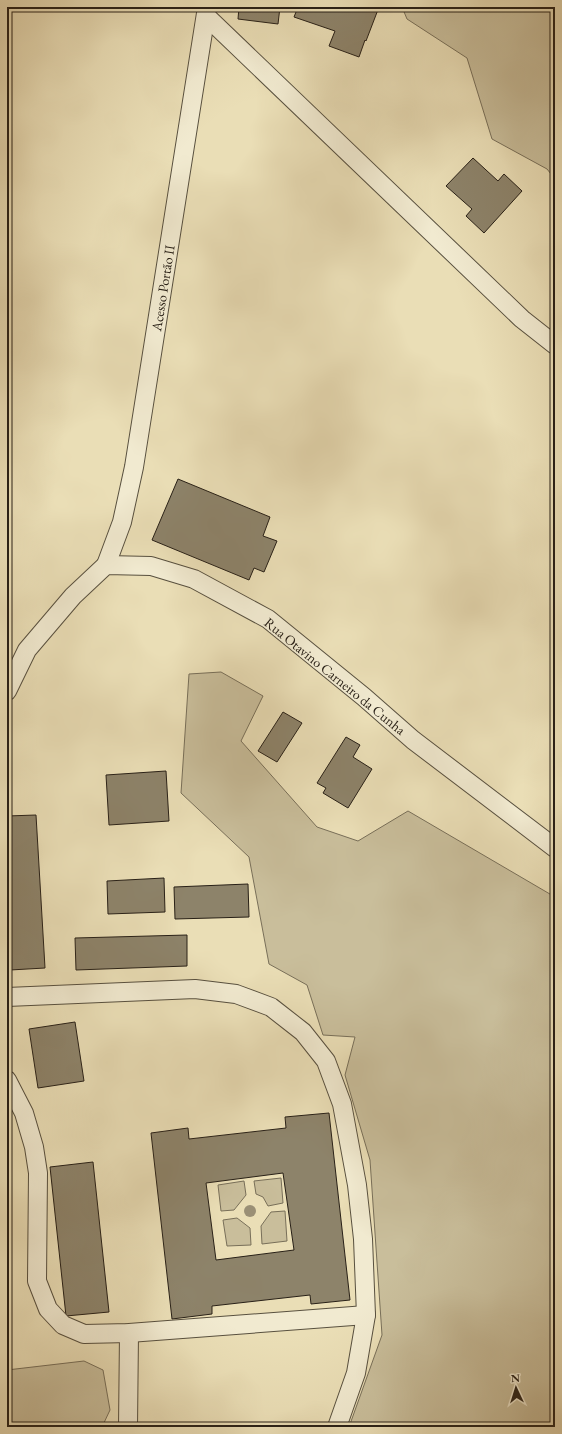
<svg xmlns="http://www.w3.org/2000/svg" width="562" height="1434" viewBox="0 0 562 1434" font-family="'EB Garamond',serif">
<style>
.green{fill:#c9be9b;stroke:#786f59}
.building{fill:#8d836a;stroke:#282017;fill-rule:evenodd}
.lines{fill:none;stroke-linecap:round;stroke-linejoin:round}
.street-casing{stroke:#58503f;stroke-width:20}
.street{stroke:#f1ead0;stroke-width:18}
.tree{fill:#9a8f75}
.labels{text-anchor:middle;stroke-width:3;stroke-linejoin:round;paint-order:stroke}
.street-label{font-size:14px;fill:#282017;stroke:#f1ead0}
</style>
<rect width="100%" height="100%" fill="#eadeb6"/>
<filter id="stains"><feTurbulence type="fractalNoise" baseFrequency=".005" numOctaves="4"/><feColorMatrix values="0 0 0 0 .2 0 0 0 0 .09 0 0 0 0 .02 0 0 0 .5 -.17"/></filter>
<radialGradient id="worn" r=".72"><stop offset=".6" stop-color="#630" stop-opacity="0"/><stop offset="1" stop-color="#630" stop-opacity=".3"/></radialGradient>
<g class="green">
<polygon points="402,7 555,7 555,179 547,169 492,139 467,58 407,19"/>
<polygon points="221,672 263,696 241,741 317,827 358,841 408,811 555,897 555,1427 349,1427 382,1335 370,1160 345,1075 355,1037 323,1035 307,985 269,964 249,857 181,793 189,674"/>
<polygon points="281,1178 283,1203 268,1206 263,1197 256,1194 254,1181"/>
<polygon points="244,1181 246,1195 234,1210 221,1211 218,1185"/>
<polygon points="285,1211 287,1241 262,1244 261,1226 271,1212"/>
<polygon points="237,1218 250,1228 251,1245 227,1246 223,1220"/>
<polygon points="84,1361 103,1370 110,1410 102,1427 7,1427 7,1370"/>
</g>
<g class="building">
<polygon points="239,7 280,7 278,24 238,19"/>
<polygon points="298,7 379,7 366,41 365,40 359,57 329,46 335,31 294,17"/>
<polygon points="473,158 498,181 504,174 522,191 484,233 466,216 472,209 446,186"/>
<polygon points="178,479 270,517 263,536 277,541 264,572 254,568 249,580 152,540"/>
<polygon points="283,712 302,723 277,762 258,751"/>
<polygon points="346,737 360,745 353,757 372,769 348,808 323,793 326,788 317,783"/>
<polygon points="166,771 169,821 109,825 106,775"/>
<polygon points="36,815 45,968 10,970 7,918 7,816"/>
<polygon points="164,878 165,912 108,914 107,881"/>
<polygon points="248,884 249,917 175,919 174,887"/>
<polygon points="187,935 187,966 76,970 75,938"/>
<polygon points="75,1022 84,1081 38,1088 29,1029"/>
<path d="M329,1113l21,187 -39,4 -1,-9 -98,11v8l-40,5 -21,-186 37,-5 1,11 97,-11 -1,-11zM283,1173l11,77 -78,10 -10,-77z"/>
<polygon points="93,1162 109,1312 66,1316 50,1167"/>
</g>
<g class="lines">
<g class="street-casing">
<g id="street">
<polyline points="206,16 522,319 555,345"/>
<polyline points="106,565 122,522 134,467 207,7"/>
<polyline points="7,691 27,650 73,596 106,565 151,566 194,579 268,619 364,697 413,740 555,848"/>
<polyline points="7,997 195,989 236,994 271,1007 303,1032 326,1061 342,1104 357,1185 363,1239 366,1315 356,1373 337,1427"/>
<polyline points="7,1080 24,1113 34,1147 38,1173 37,1281 48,1309 63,1325 84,1334 129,1333 366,1315"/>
<polyline points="128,1427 129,1333"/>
</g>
</g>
<use href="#street" class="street"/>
</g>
<circle class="tree" cx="250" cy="1211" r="6"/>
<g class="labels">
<g class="street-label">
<text transform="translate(163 288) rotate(-81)" y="5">Acesso Portão II</text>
<text transform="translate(335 676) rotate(39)" y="5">Rua Otavino Carneiro da Cunha</text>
</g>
</g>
<rect width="562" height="1434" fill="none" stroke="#eadeb6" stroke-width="24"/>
<rect x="8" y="8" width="546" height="1418" fill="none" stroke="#282017" stroke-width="2"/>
<rect x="12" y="12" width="538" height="1410" fill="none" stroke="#282017"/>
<g transform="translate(516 1388) rotate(356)" stroke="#f1ead0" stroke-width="3" paint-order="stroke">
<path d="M0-3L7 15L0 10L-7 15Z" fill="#282017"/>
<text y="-6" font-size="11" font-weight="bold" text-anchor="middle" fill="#282017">N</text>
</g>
<rect width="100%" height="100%" filter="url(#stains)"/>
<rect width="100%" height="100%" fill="url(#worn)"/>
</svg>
